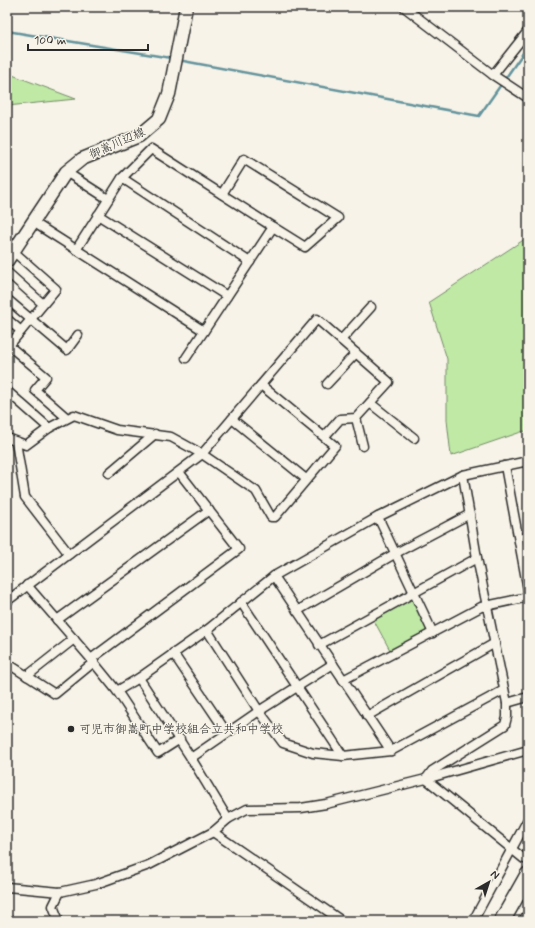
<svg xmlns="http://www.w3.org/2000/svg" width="535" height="928" viewBox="0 0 535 928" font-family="Mynerve,'Klee One',sans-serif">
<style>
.green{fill:#bfe9a5;stroke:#758a68}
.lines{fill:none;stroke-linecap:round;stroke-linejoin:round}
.stream{stroke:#64939c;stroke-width:2.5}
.minor-casing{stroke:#2b2b2b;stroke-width:11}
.secondary-casing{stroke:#2b2b2b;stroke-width:15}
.motorway-casing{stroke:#2b2b2b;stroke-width:18}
.minor{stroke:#f7f3e8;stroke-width:8}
.secondary{stroke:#f7f3e8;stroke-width:12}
.motorway{stroke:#f7f3e8;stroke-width:15}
.poi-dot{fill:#2b2b2b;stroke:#f7f3e8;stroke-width:1.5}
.labels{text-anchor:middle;stroke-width:3;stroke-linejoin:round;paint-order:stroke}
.street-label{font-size:12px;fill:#2b2b2b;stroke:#f7f3e8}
.poi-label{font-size:12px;fill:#2b2b2b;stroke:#f7f3e8;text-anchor:start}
</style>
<rect width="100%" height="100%" fill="#f7f3e8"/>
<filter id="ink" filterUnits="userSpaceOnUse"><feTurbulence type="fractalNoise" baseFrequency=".025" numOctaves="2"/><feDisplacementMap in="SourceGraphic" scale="8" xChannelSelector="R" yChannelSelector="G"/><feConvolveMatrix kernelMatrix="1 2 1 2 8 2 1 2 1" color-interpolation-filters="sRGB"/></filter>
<g filter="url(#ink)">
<g class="green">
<polygon points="7,73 76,99 7,106"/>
<polygon points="528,237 528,433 524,431 451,456 447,420 447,359 429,302"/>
<polygon points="414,595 430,631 391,652 372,617"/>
</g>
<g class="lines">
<g class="stream">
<polyline points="7,31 171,58"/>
<polyline points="178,60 479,116 528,46"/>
</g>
<g class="minor-casing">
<g id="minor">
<polyline points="404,7 493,75 528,98"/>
<polyline points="493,75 528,31"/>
<polyline points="66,172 108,199"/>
<polyline points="122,178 250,262"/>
<polyline points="222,194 244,159 338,218 305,247 273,227"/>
<polyline points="98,215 227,296"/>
<polyline points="33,222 204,331 273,227 151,149 122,178 76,250"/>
<polyline points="7,272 43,304"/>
<polyline points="7,299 67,350 78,335"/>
<polyline points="7,319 21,331"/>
<polyline points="341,340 371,307"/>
<polyline points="7,344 46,377 35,390 67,418"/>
<polyline points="7,348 56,289 13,251"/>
<polyline points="186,358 204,331"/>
<polyline points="327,384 356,353"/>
<polyline points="7,391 49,428"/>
<polyline points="370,403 414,438"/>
<polyline points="356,418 363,446"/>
<polyline points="232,419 306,479"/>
<polyline points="7,438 26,445 49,428 74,415 117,430 171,437 202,454 256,491 271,517 275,517 335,446 261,385"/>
<polyline points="16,442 25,497 69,554"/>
<polyline points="505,466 528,590"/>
<polyline points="109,473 155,434"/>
<polyline points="378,517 433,633"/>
<polyline points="274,576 391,751"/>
<polyline points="27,585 91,659 117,691 139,678 207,630 274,576 378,517 463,475 528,461"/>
<polyline points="7,601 202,454 317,319 389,382 356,418 340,419 325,436"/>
<polyline points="241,602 343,756"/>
<polyline points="297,611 396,553 470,514"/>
<polyline points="57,620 209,510"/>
<polyline points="207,630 259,711 283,743 313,753 343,756 391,751 504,690"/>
<polyline points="319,645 477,558"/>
<polyline points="173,653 227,733"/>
<polyline points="91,659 239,549 179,472"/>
<polyline points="7,663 55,694 94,662"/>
<polyline points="27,676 74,639"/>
<polyline points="139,678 191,758 228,819"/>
<polyline points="343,680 481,607 528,597"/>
<polyline points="117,691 158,753 180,739"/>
<polyline points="507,703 528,697"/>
<polyline points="367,716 495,643"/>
<polyline points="191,758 259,711 333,664"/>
<polyline points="426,779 432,771 505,725 507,717 507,703 477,558 463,475"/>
<polyline points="426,779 524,859"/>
<polyline points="213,832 342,921"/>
<polyline points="7,887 60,892 96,884 149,865 213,832 228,819 247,809 301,808 326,804 426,779 528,750"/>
<polyline points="59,921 53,906 60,892"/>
<polyline points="473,921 528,819"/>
</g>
</g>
<g class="secondary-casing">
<polyline id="secondary" points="7,261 66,172 82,159 139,136 159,119 169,94 186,7"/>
</g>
<g class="motorway-casing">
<g id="motorway">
<polyline points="502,921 528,875"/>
<polyline points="527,921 528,919"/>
</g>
</g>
<use href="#minor" class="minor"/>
<use href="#secondary" class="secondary"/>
<use href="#motorway" class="motorway"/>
</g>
</g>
<circle class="poi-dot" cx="71" cy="729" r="4"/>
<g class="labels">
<g class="street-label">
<text transform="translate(117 143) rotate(-24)" y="4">御嵩川辺線</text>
</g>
<g class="poi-label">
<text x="79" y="733">可児市御嵩町中学校組合立共和中学校</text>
</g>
</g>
<rect width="535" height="928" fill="none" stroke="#f7f3e8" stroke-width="24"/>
<rect x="12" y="12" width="511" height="904" fill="none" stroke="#2b2b2b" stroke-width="1.5" filter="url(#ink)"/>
<g transform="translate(489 882) rotate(39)" stroke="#f7f3e8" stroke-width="3" paint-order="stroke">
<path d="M0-3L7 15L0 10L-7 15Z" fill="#2b2b2b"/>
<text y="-6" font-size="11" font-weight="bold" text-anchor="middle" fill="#2b2b2b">N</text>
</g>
<path d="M28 44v6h120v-6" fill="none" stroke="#2b2b2b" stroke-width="2"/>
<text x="34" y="44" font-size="12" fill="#2b2b2b" stroke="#f7f3e8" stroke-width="3" paint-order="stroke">100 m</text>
</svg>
